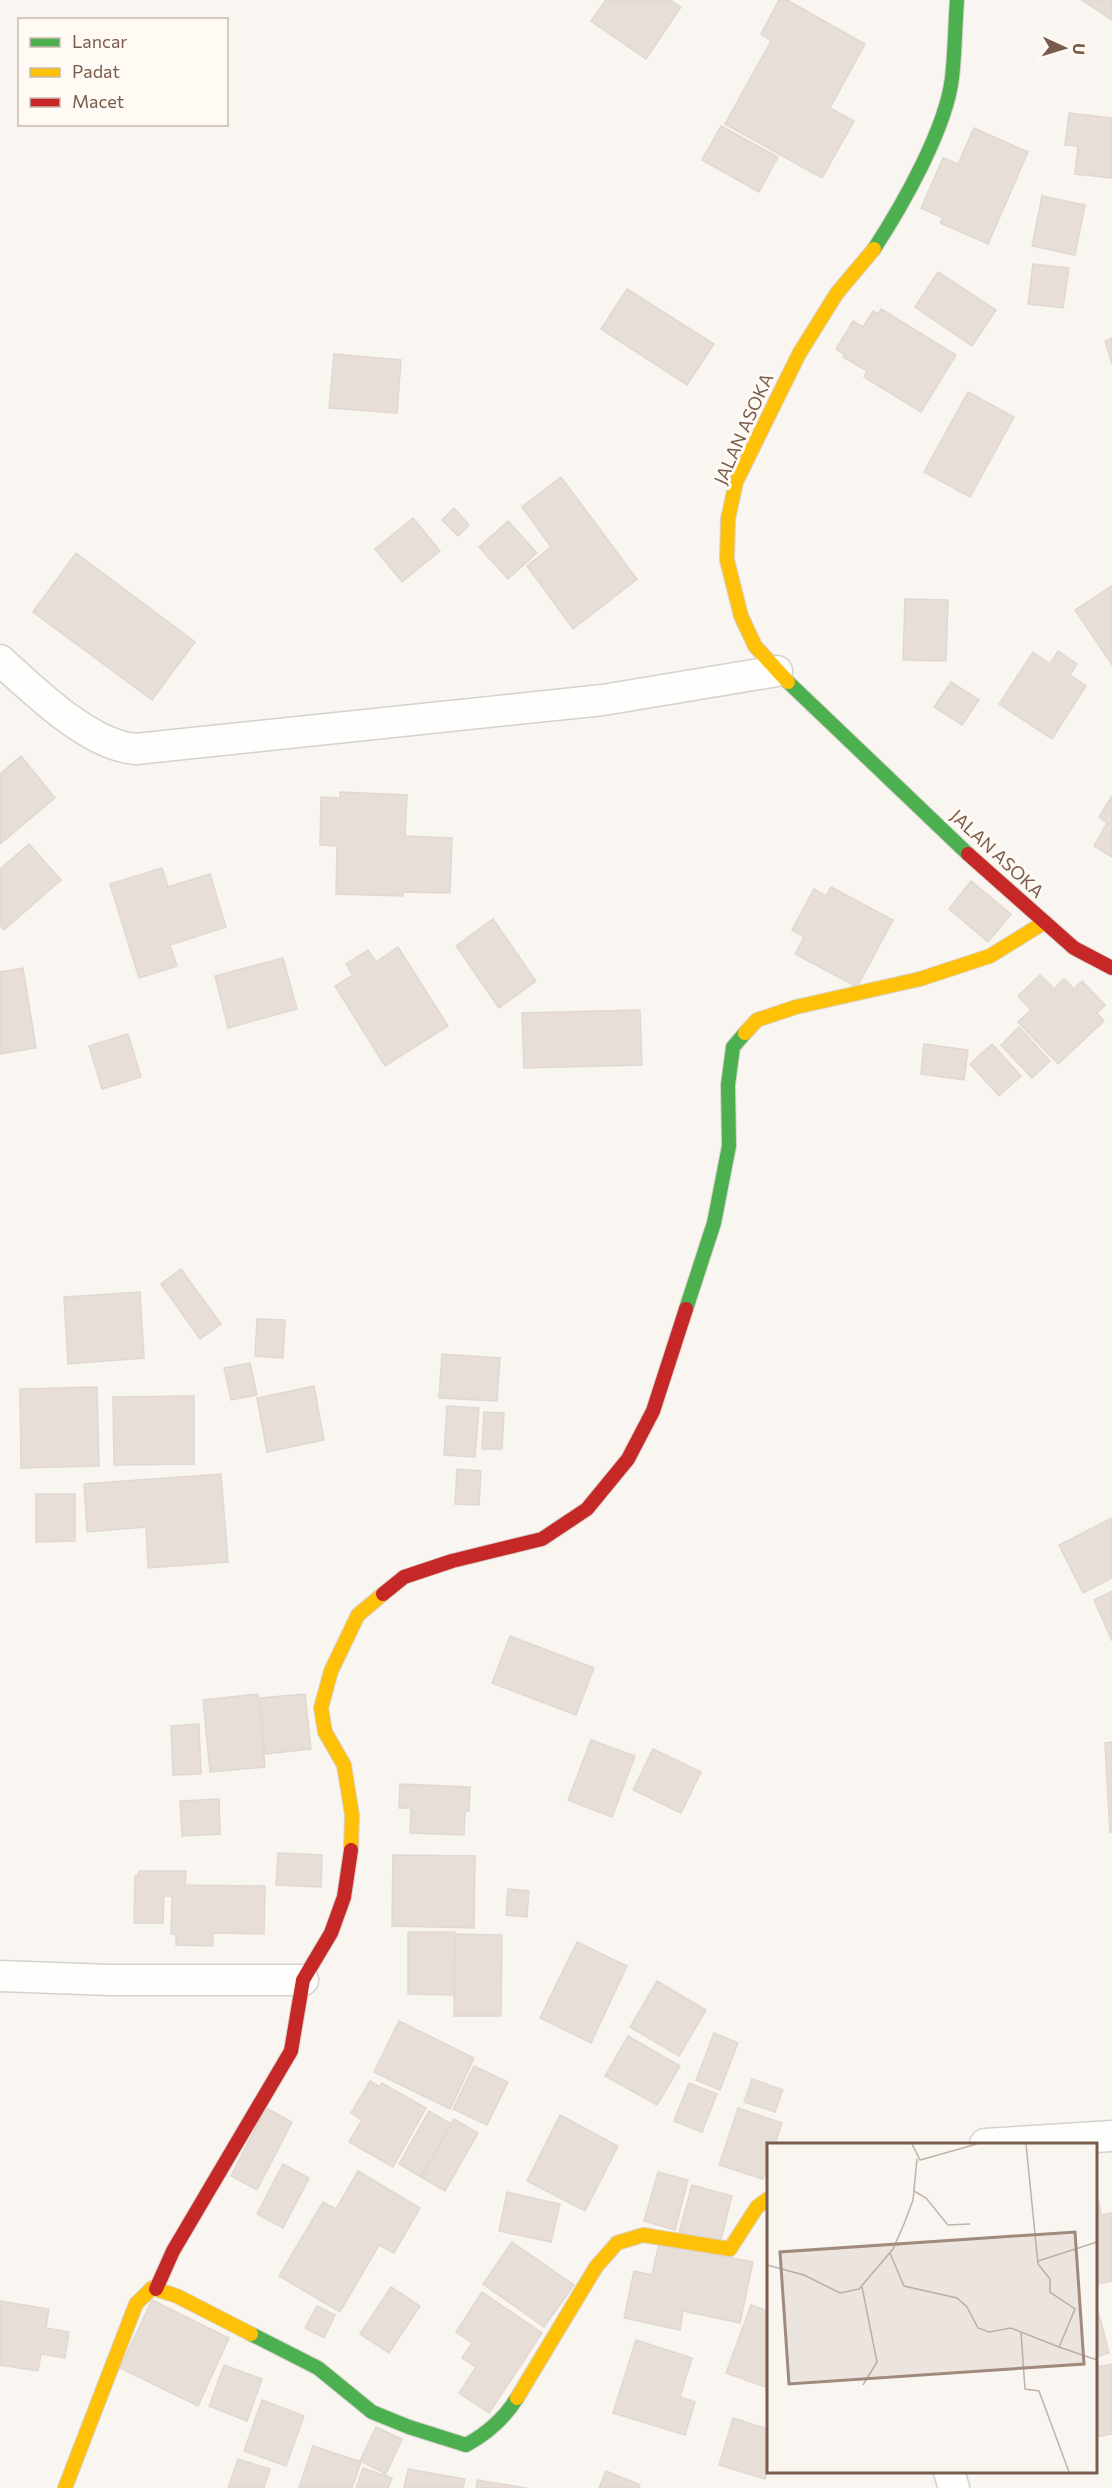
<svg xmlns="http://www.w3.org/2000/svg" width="1112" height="2488" viewBox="0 0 1112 2488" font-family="Commissioner,sans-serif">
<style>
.building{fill:#e6ded7;stroke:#e2d8d2;stroke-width:1.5}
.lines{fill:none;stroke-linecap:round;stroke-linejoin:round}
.street-casing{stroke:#d7d1cb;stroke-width:33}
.fast-casing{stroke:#d9d2cb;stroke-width:16}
.slow-casing{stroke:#d9d2cb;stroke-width:16}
.jam-casing{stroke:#d9d2cb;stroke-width:16}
.street{stroke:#fefefd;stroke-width:30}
.fast{stroke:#4caf50;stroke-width:14}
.slow{stroke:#ffc107;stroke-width:14}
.jam{stroke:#c62828;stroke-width:14}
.labels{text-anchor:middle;stroke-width:6;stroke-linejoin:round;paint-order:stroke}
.street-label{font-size:18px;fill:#7a5c4d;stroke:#fffaf3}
.inset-road{fill:none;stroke:#c2b3aa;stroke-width:1.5}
.view{fill:#9f8a7d;fill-opacity:0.15;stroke:#9f8a7d;stroke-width:3}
.inset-edge{fill:none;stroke:#7a5c4d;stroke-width:3}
</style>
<rect width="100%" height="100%" fill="#f9f5f0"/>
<g class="building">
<polygon points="606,0 670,0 681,7 646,59 591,21"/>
<polygon points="779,0 787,0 865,44 830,108 854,121 822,178 725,124 771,41 761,34"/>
<polygon points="1082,0 1112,0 1112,20"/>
<polygon points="1069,113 1112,118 1112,178 1075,174 1078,146 1065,145"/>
<polygon points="721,126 778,157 759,192 702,160"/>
<polygon points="974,128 1028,152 988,244 940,223 943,218 921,208 943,158 958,164"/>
<polygon points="1042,196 1085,205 1075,255 1032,246"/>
<polygon points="1033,264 1069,268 1063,308 1028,304"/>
<polygon points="938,272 996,310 972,346 915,307"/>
<polygon points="627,289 714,344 687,385 601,329"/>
<polygon points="881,309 956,355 921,412 864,377 867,371 843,357 844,354 836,349 853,321 863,327 873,311 878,314"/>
<polygon points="1112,338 1112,364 1105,341"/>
<polygon points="334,354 401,360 397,413 329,408"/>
<polygon points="968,392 1014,417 970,497 924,472"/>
<polygon points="561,477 637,579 573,629 527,566 551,547 522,507"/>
<polygon points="454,508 469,525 458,536 442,520"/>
<polygon points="413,518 440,551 402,582 375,549"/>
<polygon points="508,521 537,553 508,579 479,547"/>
<polygon points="76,553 195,642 152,700 33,612"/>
<polygon points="1112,586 1112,665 1075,610"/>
<polygon points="905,599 948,600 946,661 903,660"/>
<polygon points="1058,651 1077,664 1070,675 1086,686 1052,739 999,704 1033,652 1050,664"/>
<polygon points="951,682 979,700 962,725 934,707"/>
<polygon points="21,756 55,798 0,844 0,774"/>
<polygon points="340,792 407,795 405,836 452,838 450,893 403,892 403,896 336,894 337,846 320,845 321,797 340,798"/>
<polygon points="1112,796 1112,857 1094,846 1107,823 1099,817"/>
<polygon points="29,844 61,880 4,930 0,925 0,869"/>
<polygon points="162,868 168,887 210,874 226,927 170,945 177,966 139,978 110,884"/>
<polygon points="971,881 1011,914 988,942 949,909"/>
<polygon points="831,887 893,920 857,987 795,954 804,937 792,930 814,889 826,896"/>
<polygon points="493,919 536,981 499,1008 456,946"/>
<polygon points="398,947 448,1026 385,1066 335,986 353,975 346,964 368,950 376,962"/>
<polygon points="283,958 297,1009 228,1028 215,976"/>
<polygon points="23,968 36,1048 0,1054 0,972"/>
<polygon points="1040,975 1054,989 1064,979 1074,989 1082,981 1105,1005 1097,1013 1104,1021 1058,1064 1018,1022 1031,1010 1018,996"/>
<polygon points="640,1010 642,1065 524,1068 522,1013"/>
<polygon points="1019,1027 1050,1061 1032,1078 1001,1045"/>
<polygon points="128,1034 141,1077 102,1089 89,1046"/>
<polygon points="924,1044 968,1050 964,1080 921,1074"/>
<polygon points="992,1044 1021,1076 999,1096 970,1064"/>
<polygon points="181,1269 221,1324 200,1339 161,1284"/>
<polygon points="140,1292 144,1358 68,1364 64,1297"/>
<polygon points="257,1319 285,1320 283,1358 255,1356"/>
<polygon points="442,1354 500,1358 497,1401 439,1398"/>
<polygon points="250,1363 257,1395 231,1400 224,1368"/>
<polygon points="314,1386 324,1440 267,1452 257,1398"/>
<polygon points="97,1387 99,1466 21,1468 20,1389"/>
<polygon points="194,1396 194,1464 114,1465 113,1397"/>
<polygon points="447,1406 479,1408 475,1457 444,1455"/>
<polygon points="484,1412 504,1413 502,1449 482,1449"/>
<polygon points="457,1469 481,1471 479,1505 455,1504"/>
<polygon points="221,1474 228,1562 148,1568 146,1527 87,1532 84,1484"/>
<polygon points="36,1494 75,1494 75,1541 36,1542"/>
<polygon points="1112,1518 1112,1578 1083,1593 1059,1545"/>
<polygon points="1112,1591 1112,1641 1094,1600"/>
<polygon points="510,1636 594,1668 576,1715 492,1683"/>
<polygon points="258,1694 265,1767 210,1772 203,1700"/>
<polygon points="305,1694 311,1749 265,1754 260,1698"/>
<polygon points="199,1724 201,1774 173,1775 171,1726"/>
<polygon points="591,1740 635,1756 612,1817 568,1800"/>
<polygon points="1112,1742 1112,1832 1110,1832 1105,1743"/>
<polygon points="653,1749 701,1772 681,1813 633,1790"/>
<polygon points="400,1784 470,1787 469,1811 465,1811 464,1835 410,1833 411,1808 399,1808"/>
<polygon points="219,1799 220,1834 182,1836 180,1801"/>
<polygon points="278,1853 322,1855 321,1887 276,1885"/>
<polygon points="393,1855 475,1856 474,1928 392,1926"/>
<polygon points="139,1871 186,1871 185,1885 265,1886 264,1934 213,1933 213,1946 176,1945 176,1934 171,1934 172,1896 164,1896 163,1923 134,1923 135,1876 138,1876"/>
<polygon points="508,1889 529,1891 527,1917 506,1915"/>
<polygon points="408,1932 455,1932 454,1995 408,1994"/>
<polygon points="455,1934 502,1935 501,2016 454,2016"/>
<polygon points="577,1942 627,1966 591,2043 540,2018"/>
<polygon points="657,1981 706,2010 679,2056 630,2027"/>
<polygon points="399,2021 474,2058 450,2109 374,2072"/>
<polygon points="714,2033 738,2043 720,2090 696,2080"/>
<polygon points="628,2036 680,2066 657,2105 605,2076"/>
<polygon points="474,2066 508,2082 487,2125 453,2109"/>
<polygon points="752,2079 783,2090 775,2112 744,2102"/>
<polygon points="370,2081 380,2087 382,2083 426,2108 393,2167 349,2142 362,2120 351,2113"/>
<polygon points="689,2083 717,2094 702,2132 674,2121"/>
<polygon points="266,2108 292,2122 257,2190 231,2176"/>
<polygon points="738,2108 782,2123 775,2144 768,2144 768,2164 763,2179 719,2165"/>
<polygon points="429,2111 451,2124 421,2177 399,2164"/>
<polygon points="560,2115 618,2146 585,2211 527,2181"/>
<polygon points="454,2119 478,2133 445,2191 421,2177"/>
<polygon points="283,2164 309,2178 283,2228 257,2214"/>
<polygon points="358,2171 420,2208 394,2253 379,2245 340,2312 279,2276 323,2202 336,2209"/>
<polygon points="658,2172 688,2180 675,2230 644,2221"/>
<polygon points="692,2185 732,2196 719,2247 678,2236"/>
<polygon points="507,2192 560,2204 551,2242 499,2231"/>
<polygon points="1099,2202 1101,2215 1112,2213 1112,2281 1096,2284 1096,2203"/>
<polygon points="512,2242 574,2285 544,2327 483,2284"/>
<polygon points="659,2243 753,2262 740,2323 683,2311 680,2330 624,2318 634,2271 652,2275"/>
<polygon points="391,2287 420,2306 389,2353 360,2334"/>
<polygon points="482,2292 542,2333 489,2413 459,2393 476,2367 462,2358 472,2343 456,2332"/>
<polygon points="152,2300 229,2338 198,2406 120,2368"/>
<polygon points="0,2301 49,2309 46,2328 69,2332 65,2358 41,2354 38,2371 0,2365"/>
<polygon points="751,2305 768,2311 768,2388 726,2373"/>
<polygon points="317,2306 335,2315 324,2338 305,2328"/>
<polygon points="1099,2314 1109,2353 1096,2357 1096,2315"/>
<polygon points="636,2340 692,2358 680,2397 695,2402 685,2435 613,2413"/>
<polygon points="1112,2364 1112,2434 1096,2437 1096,2367"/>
<polygon points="224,2365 262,2379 247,2421 209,2406"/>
<polygon points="262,2400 304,2416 286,2466 244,2451"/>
<polygon points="733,2418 768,2429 768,2469 765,2479 719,2465"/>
<polygon points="376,2427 402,2439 386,2474 360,2461"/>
<polygon points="313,2446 361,2462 352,2488 299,2488"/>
<polygon points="238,2459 270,2469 264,2488 228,2488"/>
<polygon points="363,2468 392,2478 388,2488 356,2488"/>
<polygon points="408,2469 465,2479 463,2488 404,2488"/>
<polygon points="606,2471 640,2485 639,2488 599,2488"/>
<polygon points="477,2480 527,2488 476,2488"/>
</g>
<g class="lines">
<g class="street-casing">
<g id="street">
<path d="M0,660c34,31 90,86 136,89l467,-49 174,-29"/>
<polyline points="0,1976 110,1980 303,1980"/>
<polyline points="985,2144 1112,2136"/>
<polyline points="949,2472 954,2488"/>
</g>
</g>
<g class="fast-casing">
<g id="fast">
<path d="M874,249c28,-43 72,-120 78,-171 3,-26 3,-52 5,-78"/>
<polyline points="788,682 968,854"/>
<polyline points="686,1309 714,1223 729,1146 728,1085 733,1047 745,1033"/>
<path d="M251,2334l67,34 54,44 37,15 57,18c22,-12 38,-26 51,-47"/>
</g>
</g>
<g class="slow-casing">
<g id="slow">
<polyline points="788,682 755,646 741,616 727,560 728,519 736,482 799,354 837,293 874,249"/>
<polyline points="745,1033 757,1020 796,1007 920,979 990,956 1045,922"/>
<polyline points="351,1850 352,1815 344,1765 325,1732 321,1708 331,1671 358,1615 383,1594"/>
<polyline points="517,2398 596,2267 617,2243 643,2235 730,2249 757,2207 768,2199"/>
<polyline points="65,2488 136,2304 152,2288 177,2296 251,2334"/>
</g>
</g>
<g class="jam-casing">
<g id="jam">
<polyline points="968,854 1074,948 1112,968"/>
<polyline points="383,1594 404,1577 452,1561 542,1539 587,1509 628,1459 653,1411 686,1309"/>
<polyline points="156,2289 173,2251 291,2051 303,1980 331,1933 344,1897 351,1850"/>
</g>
</g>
<use href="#street" class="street"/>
<use href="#fast" class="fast"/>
<use href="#slow" class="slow"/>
<use href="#jam" class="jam"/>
</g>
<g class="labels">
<g class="street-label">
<text transform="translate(744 429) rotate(-66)" y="6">JALAN ASOKA</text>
<text transform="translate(997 854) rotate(43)" y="6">JALAN ASOKA</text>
</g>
</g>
<g transform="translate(767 2143)">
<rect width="330" height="330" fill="#f9f5f0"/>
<path class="inset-road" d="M145,1l8,16 57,-16M259,1l12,120 12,15v13l25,17 -16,38 38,13M147,48l12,7 22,27 22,-1M123,110l14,33 53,12 10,9 11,21 11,4 22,-4 48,19M271,118l59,-19M0,122l37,10 36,18 19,-4 34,-40 11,-25 9,-24 4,-41M95,144l15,75 -14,23M254,189l4,57 14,2 30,81"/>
<path class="view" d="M308,89l9,132 -295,20 -9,-132z"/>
<rect width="330" height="330" class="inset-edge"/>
</g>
<rect x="18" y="18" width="210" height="108" fill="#fffaf3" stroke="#cabbb1" stroke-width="1.5"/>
<rect x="30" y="38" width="30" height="9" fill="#4caf50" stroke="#cabbb1" stroke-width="1.5"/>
<text x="72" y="48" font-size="18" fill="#7a5c4d">Lancar</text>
<rect x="30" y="68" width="30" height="9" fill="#ffc107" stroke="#cabbb1" stroke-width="1.5"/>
<text x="72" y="78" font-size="18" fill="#7a5c4d">Padat</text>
<rect x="30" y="98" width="30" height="9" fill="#c62828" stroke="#cabbb1" stroke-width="1.5"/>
<text x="72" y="108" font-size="18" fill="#7a5c4d">Macet</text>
<g transform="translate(1064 48) rotate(94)" stroke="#fffaf3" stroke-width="4.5" paint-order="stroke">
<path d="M0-4.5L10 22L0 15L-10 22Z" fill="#7a5c4d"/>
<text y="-9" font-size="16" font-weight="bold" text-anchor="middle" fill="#7a5c4d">U</text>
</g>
</svg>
